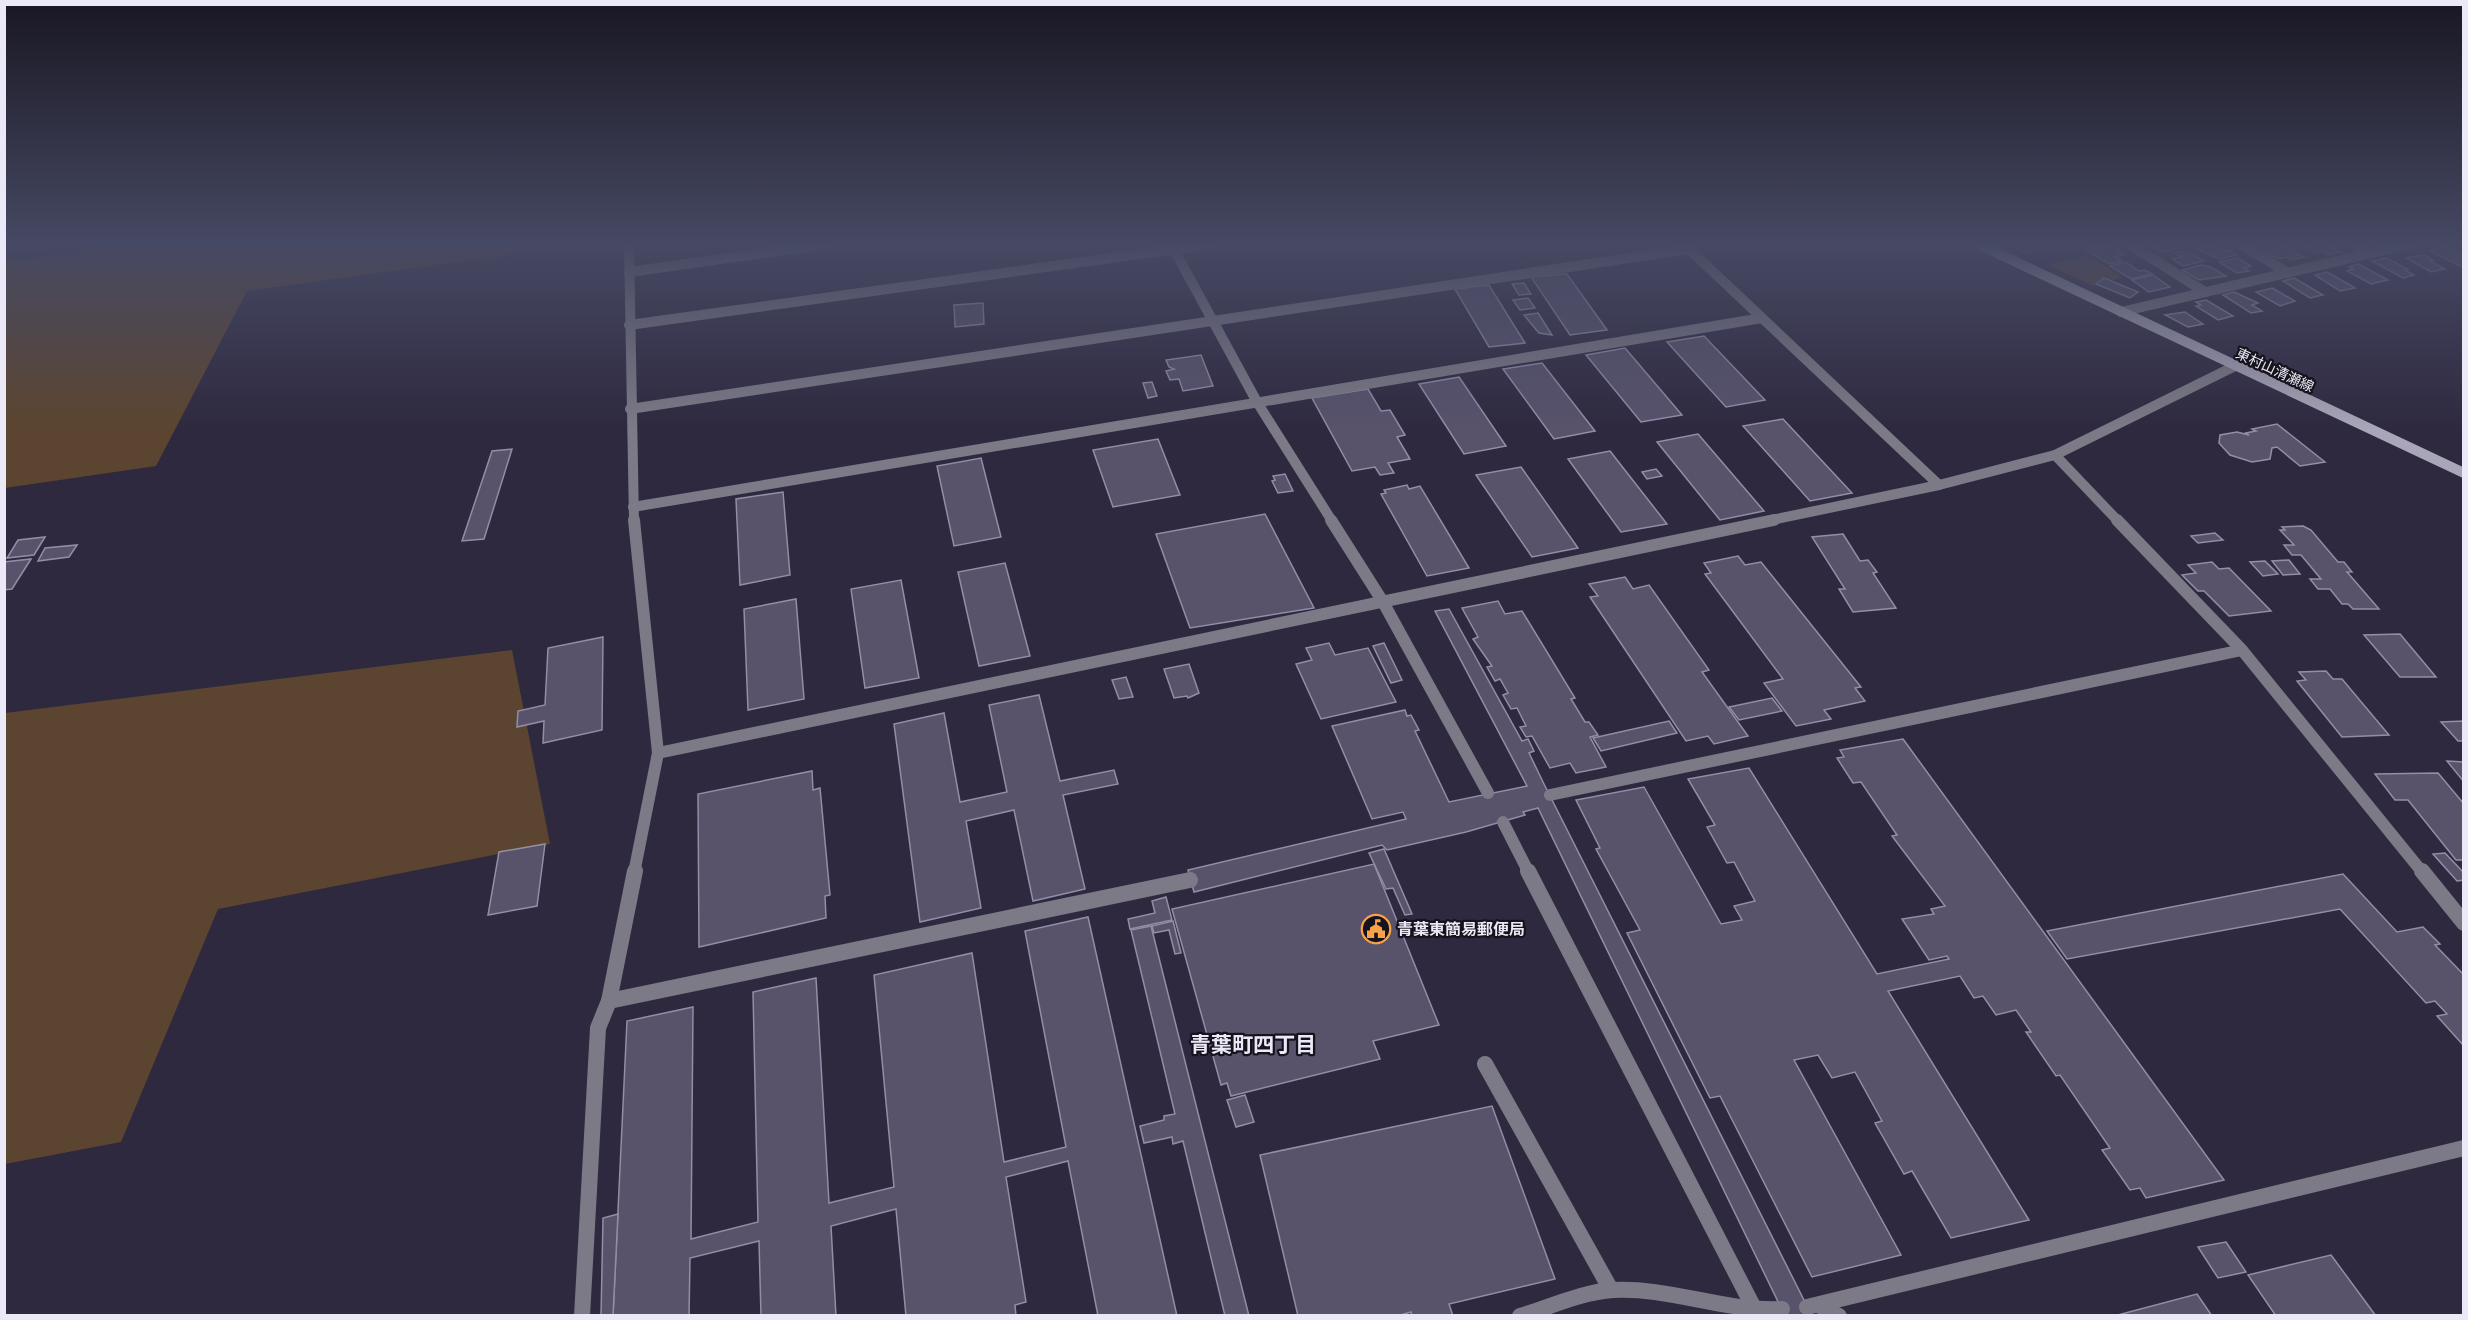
<svg xmlns="http://www.w3.org/2000/svg" width="2468" height="1320" viewBox="0 0 2468 1320" font-family="Roboto,'Noto Sans JP',sans-serif">
<style>
.green{fill:#5c4530}
.building{fill:#58526b;stroke:#938da8;stroke-width:1.5}
.lines{fill:none;stroke-linecap:round;stroke-linejoin:round}
.lane-far2{stroke:#7c7a86;stroke-width:10}
.lane-far1{stroke:#7c7a86;stroke-width:12}
.lane{stroke:#7c7a86;stroke-width:16}
.street{stroke:#7c7a86;stroke-width:10}
.secondary{stroke:#aaa6b9;stroke-width:10}
.labels{text-anchor:middle;stroke-width:4.5;stroke-linejoin:round;paint-order:stroke}
.far-street-label{font-size:14px;fill:#ebe8f7;stroke:#16131d}
.poi-label{font-size:16px;font-weight:bold;fill:#ebe8f7;stroke:#16131d;text-anchor:start}
.near-neighbourhood-label{font-size:21px;font-weight:bold;fill:#ebe8f7;stroke:#16131d}
</style>
<rect width="100%" height="100%" fill="#2e293f"/>
<g class="green">
<polygon points="141,244 557,244 557,248 247,291 156,466 5,488 5,261"/>
<polygon points="2087,255 2123,277 2093,286 2048,265"/>
<polygon points="512,650 550,844 218,909 121,1142 5,1164 5,713"/>
</g>
<g class="building">
<polygon points="2008,244 2028,244 2036,248 2026,253"/>
<polygon points="2077,244 2110,244 2086,250"/>
<polygon points="2158,244 2175,244 2181,248 2160,252 2150,246"/>
<polygon points="2328,244 2342,252 2328,255 2322,251 2316,253 2302,245"/>
<polygon points="2213,245 2224,252 2229,250 2237,255 2219,259 2197,249"/>
<polygon points="2112,246 2125,254 2115,257 2122,261 2109,264 2089,252"/>
<polygon points="2284,246 2304,257 2292,260 2286,257 2279,259 2265,252"/>
<polygon points="2445,247 2464,256 2464,265 2460,266 2430,251"/>
<polygon points="2186,251 2204,261 2183,266 2172,259 2182,257 2175,253"/>
<polygon points="2424,255 2433,260 2430,261 2445,269 2431,272 2406,258"/>
<polygon points="2237,258 2251,266 2244,268 2249,271 2237,273 2219,262"/>
<polygon points="2386,258 2408,269 2405,270 2414,275 2403,278 2372,261"/>
<polygon points="2126,262 2139,271 2145,270 2152,274 2131,279 2110,266"/>
<polygon points="2358,264 2388,280 2371,284 2347,271 2353,269 2349,267"/>
<polygon points="2201,265 2211,267 2226,276 2199,280 2182,270"/>
<polygon points="2327,272 2355,288 2340,291 2315,275"/>
<polygon points="1567,274 1607,330 1570,335 1531,277"/>
<polygon points="2153,275 2170,287 2149,292 2132,280"/>
<polygon points="2104,278 2138,292 2130,298 2096,284"/>
<polygon points="2294,278 2323,295 2310,298 2283,281"/>
<polygon points="1524,283 1531,294 1519,295 1512,284"/>
<polygon points="1489,285 1525,343 1489,347 1455,289"/>
<polygon points="2272,288 2295,301 2280,306 2256,292"/>
<polygon points="2234,292 2258,303 2252,305 2262,311 2251,313 2223,295"/>
<polygon points="1528,298 1535,308 1520,310 1513,300"/>
<polygon points="2206,300 2233,316 2218,320 2196,306 2201,305 2196,302"/>
<polygon points="983,303 984,324 955,327 954,305"/>
<polygon points="2185,312 2203,324 2188,327 2165,315"/>
<polygon points="1538,313 1552,335 1539,333 1524,315"/>
<polygon points="1704,336 1765,400 1726,407 1667,342"/>
<polygon points="1625,348 1682,415 1641,422 1586,355"/>
<polygon points="1201,355 1213,386 1183,391 1179,379 1170,380 1166,371 1174,369 1169,367 1166,360"/>
<polygon points="1542,363 1595,431 1554,439 1503,369"/>
<polygon points="1459,377 1506,446 1464,454 1419,384"/>
<polygon points="1152,382 1157,396 1148,398 1143,383"/>
<polygon points="1368,389 1381,411 1390,410 1405,435 1397,437 1410,459 1388,463 1394,473 1380,475 1375,467 1352,471 1312,398"/>
<polygon points="1783,419 1852,493 1810,501 1743,426"/>
<polygon points="2277,424 2325,462 2300,466 2277,447 2272,448 2270,459 2252,462 2230,455 2219,443 2220,435 2237,432 2249,435 2246,433 2256,431 2252,429"/>
<polygon points="1698,434 1764,511 1720,520 1657,442"/>
<polygon points="1158,439 1180,495 1113,507 1093,450"/>
<polygon points="512,449 484,539 462,541 492,451"/>
<polygon points="1610,451 1667,524 1621,532 1568,459"/>
<polygon points="981,458 1001,537 954,546 937,466"/>
<polygon points="1521,467 1578,548 1532,557 1476,475"/>
<polygon points="1656,469 1662,476 1647,479 1642,472"/>
<polygon points="1285,474 1293,491 1278,493 1272,481 1275,480 1273,476"/>
<polygon points="1407,485 1409,489 1420,486 1469,568 1427,576 1381,494 1386,493 1384,490"/>
<polygon points="783,492 790,575 740,585 736,499"/>
<polygon points="1265,514 1314,608 1190,628 1156,534"/>
<polygon points="2303,526 2311,530 2338,562 2344,562 2352,572 2347,572 2379,609 2353,609 2348,604 2342,604 2330,589 2318,589 2310,579 2321,579 2301,555 2292,555 2284,545 2294,545 2280,530 2285,530 2282,527"/>
<polygon points="2215,533 2223,540 2198,543 2191,536"/>
<polygon points="1843,534 1860,561 1868,560 1877,572 1873,573 1896,608 1853,612 1839,589 1845,589 1812,537"/>
<polygon points="45,537 34,555 7,558 18,540"/>
<polygon points="77,545 69,557 38,561 45,548"/>
<polygon points="1738,556 1745,565 1761,562 1861,687 1855,688 1865,701 1824,710 1831,719 1796,726 1764,683 1783,679 1705,574 1711,573 1704,563"/>
<polygon points="31,559 12,589 4,590 4,562"/>
<polygon points="2289,560 2300,574 2283,575 2272,561"/>
<polygon points="2265,561 2278,574 2263,576 2250,562"/>
<polygon points="2212,562 2219,569 2229,568 2271,611 2229,616 2204,591 2198,591 2182,575 2196,573 2188,565"/>
<polygon points="1005,563 1030,656 979,666 958,572"/>
<polygon points="1625,577 1633,589 1649,585 1709,670 1702,672 1748,736 1714,744 1708,736 1686,741 1590,597 1598,596 1589,584"/>
<polygon points="901,580 919,678 865,688 851,589"/>
<polygon points="796,599 804,699 748,710 744,609"/>
<polygon points="1498,601 1505,614 1522,611 1575,698 1571,699 1585,722 1589,722 1598,735 1590,737 1606,767 1576,773 1570,763 1550,768 1532,736 1526,737 1520,727 1526,726 1517,708 1511,709 1503,695 1508,693 1500,679 1495,681 1487,667 1492,666 1473,639 1478,637 1462,608"/>
<polygon points="1449,609 1522,741 1528,739 1534,751 1529,753 1544,784 1812,1316 1785,1316 1538,808 1523,812 1525,815 1466,832 1387,850 1382,845 1194,892 1188,870 1406,819 1403,812 1372,819 1332,726 1405,710 1407,716 1411,715 1419,730 1415,731 1449,802 1527,786 1435,611"/>
<polygon points="2400,634 2436,677 2400,677 2364,635"/>
<polygon points="603,637 602,730 543,743 544,721 517,727 518,711 545,705 548,648"/>
<polygon points="1329,643 1335,655 1368,648 1396,702 1321,719 1296,664 1312,660 1306,648"/>
<polygon points="1384,643 1402,680 1391,683 1373,646"/>
<polygon points="1189,664 1199,693 1188,698 1187,696 1174,698 1164,669"/>
<polygon points="2326,671 2333,679 2342,679 2389,735 2342,737 2297,681 2306,680 2299,672"/>
<polygon points="1126,677 1133,697 1119,699 1112,680"/>
<polygon points="1039,695 1060,781 1114,770 1118,784 1063,795 1085,889 1033,901 1014,810 966,821 981,908 920,922 894,724 944,713 960,802 1007,792 989,705"/>
<polygon points="1772,698 1782,711 1739,720 1729,707"/>
<polygon points="1669,721 1677,733 1601,751 1593,738"/>
<polygon points="2464,721 2464,741 2458,741 2441,722"/>
<polygon points="1903,739 2224,1180 2146,1198 2140,1188 2130,1190 2102,1150 2110,1148 2060,1075 2056,1076 2026,1032 2031,1032 2016,1010 1996,1015 1983,996 1974,998 1960,976 1888,991 2029,1220 1951,1238 1912,1171 1904,1174 1875,1123 1882,1121 1855,1072 1832,1078 1818,1055 1794,1060 1901,1255 1812,1277 1720,1096 1710,1098 1627,933 1640,930 1596,849 1600,848 1576,800 1644,787 1721,924 1742,920 1734,906 1755,901 1734,862 1727,863 1707,827 1715,825 1688,779 1749,768 1877,974 1949,959 1947,956 1929,960 1902,919 1934,914 1931,909 1945,906 1892,836 1897,835 1861,782 1853,783 1837,758 1844,757 1840,750"/>
<polygon points="2447,761 2464,762 2464,782"/>
<polygon points="812,771 813,790 820,788 830,895 825,896 826,918 699,947 698,794"/>
<polygon points="2438,773 2464,804 2464,860 2456,860 2408,800 2395,800 2375,774"/>
<polygon points="545,844 537,906 488,915 499,852"/>
<polygon points="1384,849 1412,914 1405,915 1393,888 1386,889 1369,853"/>
<polygon points="2445,853 2464,873 2464,880 2457,881 2433,854"/>
<polygon points="1374,864 1439,1025 1373,1041 1380,1059 1231,1096 1227,1083 1221,1085 1172,909"/>
<polygon points="2343,874 2397,932 2423,927 2440,944 2435,945 2464,975 2464,1046 2437,1016 2447,1014 2435,1001 2426,1003 2340,909 2067,959 2047,931"/>
<polygon points="1166,897 1172,920 1130,929 1128,919 1155,913 1152,901"/>
<polygon points="1088,917 1177,1316 1098,1316 1068,1161 1006,1177 1026,1302 1015,1305 1016,1316 906,1316 896,1209 831,1226 836,1316 761,1316 759,1241 690,1258 689,1316 613,1316 627,1021 693,1007 691,1239 758,1222 753,992 816,978 829,1203 894,1187 874,975 972,953 1004,1162 1066,1147 1025,931"/>
<polygon points="1173,921 1181,953 1175,954 1169,930 1154,933 1152,926"/>
<polygon points="1151,926 1249,1316 1225,1316 1183,1141 1173,1144 1172,1137 1144,1143 1140,1126 1164,1120 1164,1116 1175,1114 1131,930"/>
<polygon points="1245,1095 1254,1122 1236,1127 1227,1100"/>
<polygon points="1492,1106 1555,1279 1449,1304 1453,1316 1412,1316 1411,1312 1397,1316 1298,1316 1260,1155"/>
<polygon points="618,1214 613,1316 601,1316 603,1218"/>
<polygon points="2226,1242 2246,1272 2218,1278 2198,1247"/>
<polygon points="2331,1255 2376,1316 2276,1316 2248,1275"/>
<polygon points="2197,1294 2212,1316 2114,1316"/>
</g>
<g class="lines">
<g class="lane-far2">
<polyline points="629,244 634,521"/>
<polyline points="1171,244 1257,402 1332,521"/>
<polyline points="629,272 828,244"/>
<polyline points="629,325 1212,244"/>
<polyline points="630,409 1689,249 1939,485"/>
<polyline points="2055,455 2118,521"/>
<polyline points="633,507 1762,318"/>
<polyline points="1767,521 1939,485 2055,455 2235,366"/>
</g>
<g class="lane-far1">
<polyline points="634,520 658,753 634,873"/>
<polyline points="1331,520 1383,602 1488,793"/>
<polyline points="2117,520 2242,650 2423,873"/>
<polyline points="658,753 1774,520"/>
<polyline points="1550,795 2242,650"/>
<polyline points="1503,822 1529,873"/>
</g>
<g class="lane">
<polyline points="1528,871 1756,1312"/>
<polyline points="2422,871 2464,923"/>
<polyline points="609,1001 1190,880"/>
<polyline points="1485,1064 1611,1290"/>
<polyline points="1820,1306 1839,1316"/>
<polyline points="1807,1307 2464,1148"/>
<polyline points="582,1316 598,1028 609,1001 635,871"/>
<path d="M1520,1316c30,-9 62,-24 93,-26 57,-3 111,22 169,19"/>
</g>
<g class="street">
<polyline points="2129,244 2205,292"/>
<polyline points="2241,244 2288,273"/>
<polyline points="2353,244 2370,254"/>
<polyline points="2121,312 2410,244"/>
</g>
<polyline class="secondary" points="1978,244 2464,473"/>
</g>
<linearGradient id="sky" x2="0" y2="1"><stop stop-color="#191723"/><stop offset="0.57" stop-color="#464963"/><stop offset="1" stop-color="#464963" stop-opacity="0"/></linearGradient>
<rect width="2468" height="429" fill="url(#sky)"/>
<defs>
<g id="civic-ring" transform="scale(1.5)"><circle r="9.5" fill="#16131d" stroke="#f7a149" stroke-width="1.5"/><path d="M-.6-6.5H3V-4.5H.6V-3L4-1V1h2V6H-6V1h2V-1L-.6-3ZM-1.2 2.5V6h2.4V2.5Z" fill="#f7a149"/></g>
</defs>
<g fill-rule="evenodd">
<use href="#civic-ring" x="1376" y="929"/>
</g>
<g class="labels">
<g class="far-street-label">
<text transform="translate(2275 370) rotate(25)" y="5">東村山清瀬線</text>
</g>
<g class="poi-label">
<text x="1397" y="935">青葉東簡易郵便局</text>
</g>
<g class="near-neighbourhood-label">
<text x="1253" y="1052">青葉町四丁目</text>
</g>
</g>
<rect width="2468" height="1320" fill="none" stroke="#ebe8f7" stroke-width="12"/>
</svg>
